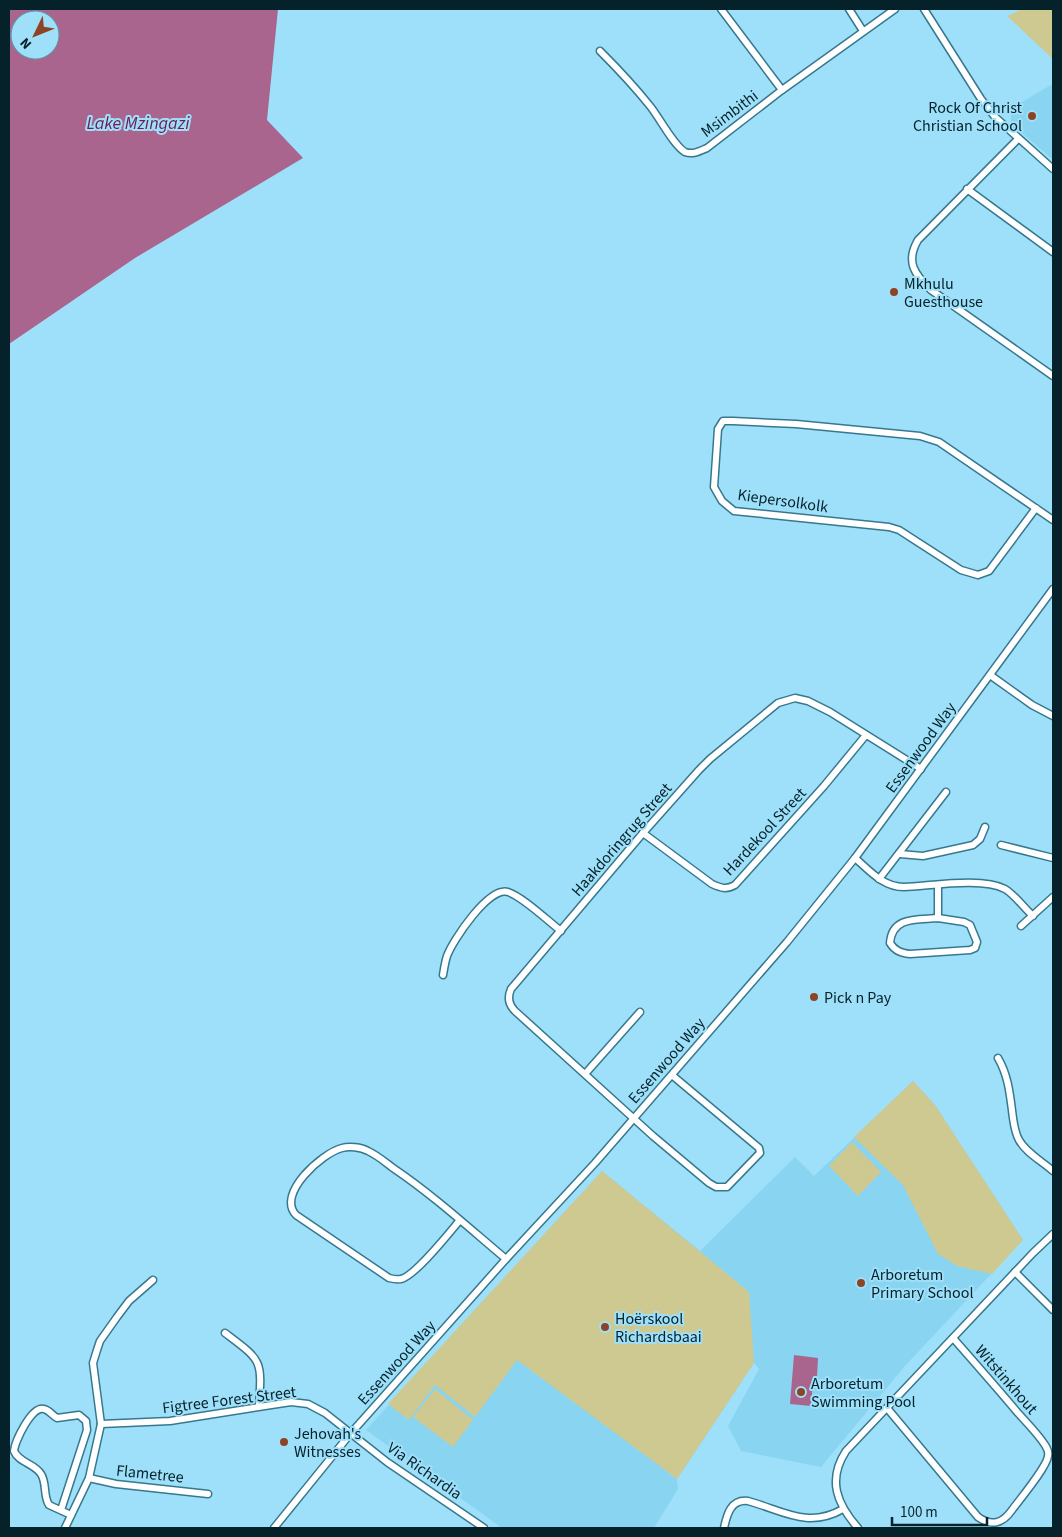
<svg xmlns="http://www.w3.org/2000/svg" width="1062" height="1537" viewBox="0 0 1062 1537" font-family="'Source Sans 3',sans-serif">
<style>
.built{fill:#89d4f1}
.green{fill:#cec991}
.water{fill:#a9658e;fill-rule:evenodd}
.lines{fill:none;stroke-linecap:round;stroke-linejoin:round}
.minor-casing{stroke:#36788e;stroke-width:9}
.minor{stroke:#fff;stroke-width:6}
.poi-dot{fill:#8c4424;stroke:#9ee0f9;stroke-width:2}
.labels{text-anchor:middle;stroke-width:4;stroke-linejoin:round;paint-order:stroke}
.poi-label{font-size:16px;fill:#05212a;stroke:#9ee0f9;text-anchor:start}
.street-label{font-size:16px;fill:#05212a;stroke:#9ee0f9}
.water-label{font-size:18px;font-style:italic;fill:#6e1b53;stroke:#9ee0f9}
</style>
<rect width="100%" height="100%" fill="#9ee0f9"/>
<g class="built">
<polygon points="1051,85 1053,85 1053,160 1011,123 1011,108"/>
<polygon points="913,1081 935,1105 1023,1240 904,1367 821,1467 741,1451 728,1426 759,1369 754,1363 677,1479 678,1489 654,1528 502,1528 366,1430 602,1171 700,1251 795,1157 814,1176"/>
</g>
<g class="green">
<polygon points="1023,9 1053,9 1053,59 1007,16"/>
<polygon points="913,1081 935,1105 1023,1240 992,1274 957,1266 938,1254 903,1185 854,1137"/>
<polygon points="852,1142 881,1172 858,1196 829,1166"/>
<polygon points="602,1171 749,1292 754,1363 677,1479 517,1360 475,1417 435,1385 409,1420 388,1404"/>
<polygon points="435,1389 473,1420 453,1447 413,1417"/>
</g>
<g class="water">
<path d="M9,9h269l-11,111 36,38 -168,100 -126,86zM20,20h30v30h-30z"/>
<polygon points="794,1355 818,1358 817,1377 813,1381 811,1406 790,1404"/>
</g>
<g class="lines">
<g class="minor-casing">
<g id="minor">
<polyline points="721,9 782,90"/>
<polyline points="849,9 863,31"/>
<polyline points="924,9 981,99 995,117 1053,169"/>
<path d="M600,51c17,17 34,35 50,55 9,11 24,40 35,46 8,3 15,-1 22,-4l75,-58 113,-81"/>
<path d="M1018,139l-100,101c-13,22 -3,35 13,50l122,86"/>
<polyline points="967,189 1053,252"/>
<polyline points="1036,508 989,571 978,575 961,570 899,530 889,527 734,511 722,501 714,487 718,429 723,421 733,421 796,424 920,436 939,442 1053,520"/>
<polyline points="990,675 1032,705 1053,716"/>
<path d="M643,833l69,51c9,4 14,6 23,1l89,-99 42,-51"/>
<polyline points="1001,845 1053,858"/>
<polyline points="900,854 923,856 964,847 973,845 980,839 985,827"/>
<path d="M855,858c15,13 28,29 49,29 27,-1 78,-10 101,2 10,6 19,19 28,27"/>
<polyline points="879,879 946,792"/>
<polyline points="938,885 938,918"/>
<path d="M938,918l26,4 6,3 7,17 -2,6 -5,2 -60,4c-9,-1 -15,-3 -20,-11 2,-27 27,-23 48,-25z"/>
<polyline points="1021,926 1053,897"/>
<path d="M443,975c1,-6 2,-13 4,-19 6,-16 42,-70 61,-64 15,5 40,29 53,39"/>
<path d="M998,1058c11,19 12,38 15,60 1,7 2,15 6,22 7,13 23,21 34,31"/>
<polyline points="585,1074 640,1012"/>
<path d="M673,1076l86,72 1,5 -2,2 -31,32h-11l-7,-4 -56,-47 -138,-125c-6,-6 -8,-13 -4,-22l132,-156 56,-63 11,-11 68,-56 17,-5 13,3 22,11 91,57"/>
<path d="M460,1220c-11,13 -45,56 -59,59 -4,1 -8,0 -12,-1l-93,-63c-20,-21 26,-62 46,-67 7,-2 19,-1 26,3 9,4 17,11 25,17 40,27 76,60 113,91"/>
<polyline points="1015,1272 1053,1310"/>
<path d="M225,1333c37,28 37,26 34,73"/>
<path d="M887,1408l91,109c14,10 25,6 34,-7 8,-11 35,-43 36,-54 1,-4 -1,-8 -3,-11 -7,-11 -18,-22 -27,-32 -21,-25 -43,-50 -65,-75"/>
<polyline points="101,1424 170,1421 291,1402 308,1404 325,1413 387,1462 484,1528"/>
<polyline points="89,1478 116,1484 208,1494"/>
<path d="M61,1510l26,-80 -1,-9 -7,-6 -22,3c-4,-2 -8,-8 -13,-9 -12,-4 -29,32 -30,42 5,12 20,12 27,23 6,9 2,22 8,31l22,10"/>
<polyline points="65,1528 89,1478 101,1424 93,1363 97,1350 100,1341 117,1317 129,1301 153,1280"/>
<polyline points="274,1528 351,1433 506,1259 595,1163 787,942 855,858 1053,589"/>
<path d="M724,1528c3,-14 7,-29 24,-27 36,10 60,28 95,8"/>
<path d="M858,1528c-21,-24 -31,-48 -12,-77l187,-198 20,-19"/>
</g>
</g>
<use href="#minor" class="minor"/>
</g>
<g class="poi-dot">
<circle cx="1032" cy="116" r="5"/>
<circle cx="894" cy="292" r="5"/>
<circle cx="814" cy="997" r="5"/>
<circle cx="861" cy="1283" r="5"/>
<circle cx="605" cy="1327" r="5"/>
<circle cx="801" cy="1392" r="5"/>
<circle cx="284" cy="1442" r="5"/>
</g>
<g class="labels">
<g class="poi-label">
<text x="1022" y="113" text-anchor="end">Rock Of Christ<tspan x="1022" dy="18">Christian School</tspan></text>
<text x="904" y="289">Mkhulu<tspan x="904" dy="18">Guesthouse</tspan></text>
<text x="824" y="1003">Pick n Pay</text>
<text x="871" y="1280">Arboretum<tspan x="871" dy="18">Primary School</tspan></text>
<text x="615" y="1324">Hoërskool<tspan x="615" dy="18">Richardsbaai</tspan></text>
<text x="811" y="1389">Arboretum<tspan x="811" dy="18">Swimming Pool</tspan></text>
<text x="294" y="1439">Jehovah's<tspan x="294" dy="18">Witnesses</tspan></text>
</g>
<g class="street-label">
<text transform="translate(729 113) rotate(-37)" y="6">Msimbithi</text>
<text transform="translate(783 500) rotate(8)" y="6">Kiepersolkolk</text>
<text transform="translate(920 747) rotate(-54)" y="6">Essenwood Way</text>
<text transform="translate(764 831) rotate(-47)" y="6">Hardekool Street</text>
<text transform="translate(621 839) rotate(-49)" y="6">Haakdoringrug Street</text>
<text transform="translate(666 1060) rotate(-49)" y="6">Essenwood Way</text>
<text transform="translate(396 1362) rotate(-48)" y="6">Essenwood Way</text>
<text transform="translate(1007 1379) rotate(49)" y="6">Witstinkhout</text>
<text transform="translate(229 1399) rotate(-7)" y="6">Figtree Forest Street</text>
<text transform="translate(425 1470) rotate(35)" y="6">Via Richardia</text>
<text transform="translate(150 1473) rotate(6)" y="6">Flametree</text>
</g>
<g class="water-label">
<text x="138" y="129">Lake Mzingazi</text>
</g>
</g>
<rect width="1062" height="1537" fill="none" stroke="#05212a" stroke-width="20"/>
<g transform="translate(35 35) rotate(227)"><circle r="24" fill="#9ee0f9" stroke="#6194a6"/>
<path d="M0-4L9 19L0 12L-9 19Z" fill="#8c4424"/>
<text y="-8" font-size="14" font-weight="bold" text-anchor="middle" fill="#05212a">N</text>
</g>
<path d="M892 1517v8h95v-8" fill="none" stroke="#05212a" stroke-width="2.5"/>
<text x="900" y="1517" font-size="15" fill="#05212a" stroke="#9ee0f9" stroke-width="4" paint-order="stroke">100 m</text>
</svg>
